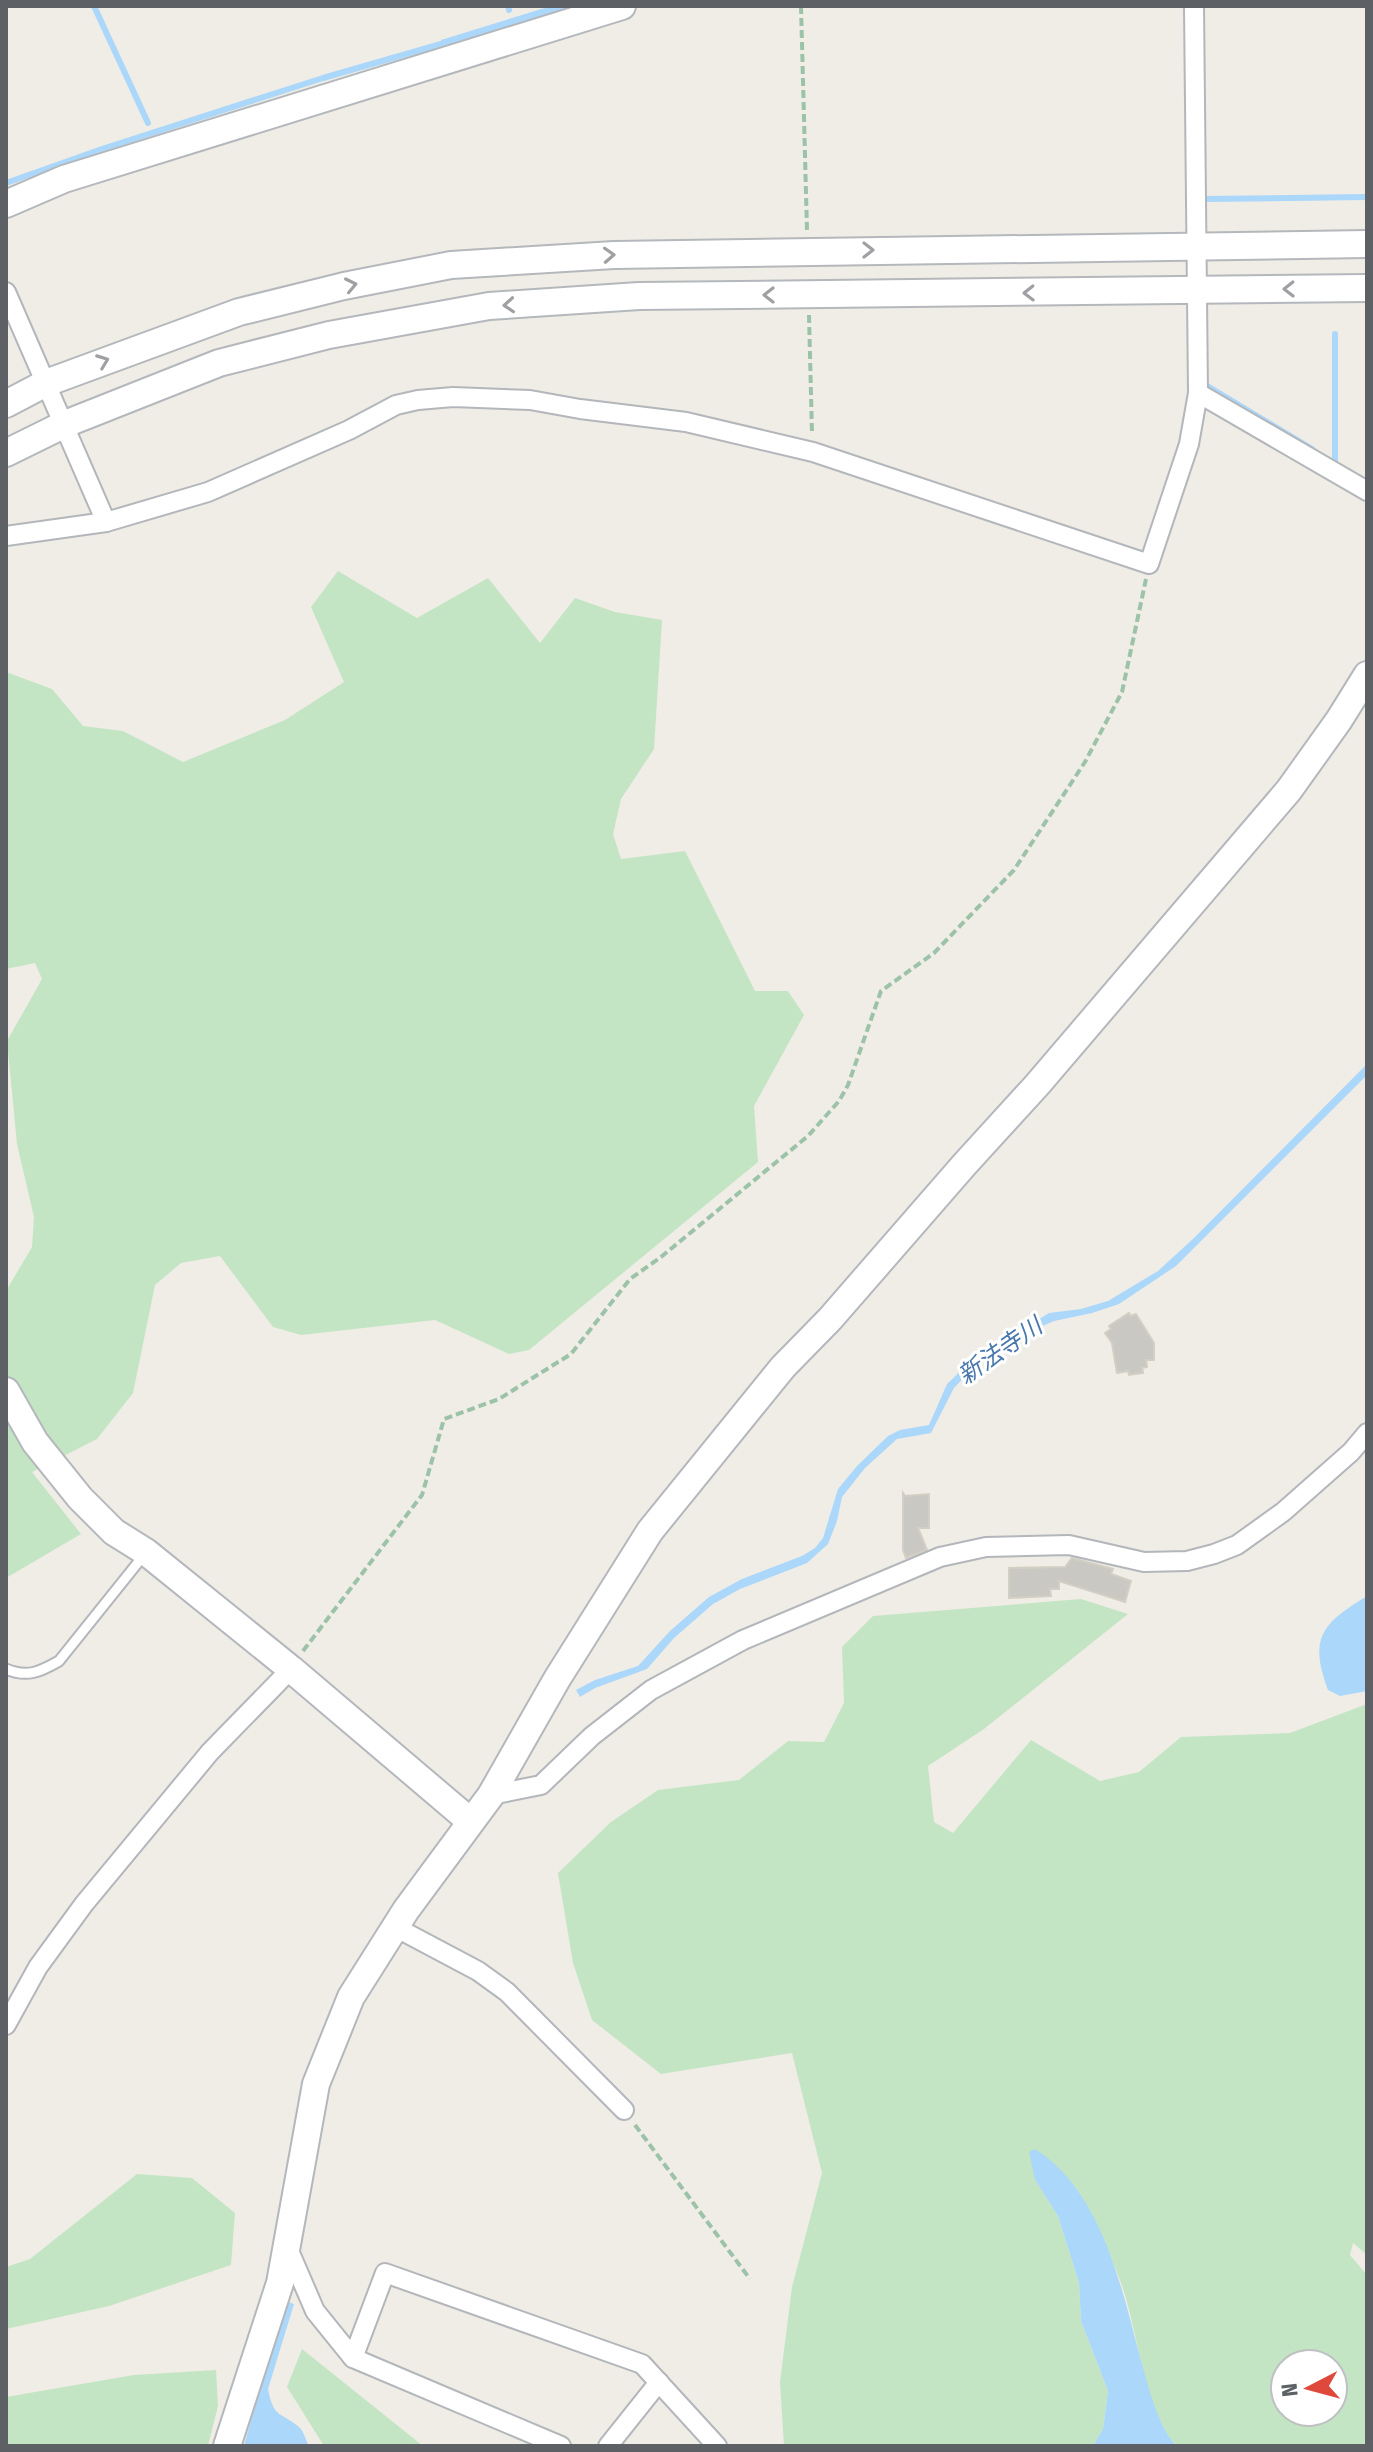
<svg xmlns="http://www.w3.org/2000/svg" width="1373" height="2452" viewBox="0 0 1373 2452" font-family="'Fira Sans Condensed','Noto Sans JP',sans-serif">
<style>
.green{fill:#c4e5c4;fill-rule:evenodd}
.water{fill:#abd7fa}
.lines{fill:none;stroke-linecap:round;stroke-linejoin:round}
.stream{stroke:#abd7fa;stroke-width:6}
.building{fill:#cac8c2;stroke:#d3cfc4;stroke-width:2}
.lane-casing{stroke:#b3b6ba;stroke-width:13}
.street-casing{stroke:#b3b6ba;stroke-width:22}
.secondary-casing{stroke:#b4b8bc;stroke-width:30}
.path{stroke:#9cc3a7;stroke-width:4;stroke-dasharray:8 4;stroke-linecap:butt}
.lane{stroke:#fff;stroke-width:9}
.street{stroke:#fff;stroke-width:18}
.secondary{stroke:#fff;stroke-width:26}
.oneway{stroke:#9ea0a3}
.labels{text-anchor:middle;stroke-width:6;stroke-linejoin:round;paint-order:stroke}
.water-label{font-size:24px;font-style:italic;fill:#4878ac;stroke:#fff}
</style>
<rect width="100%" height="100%" fill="#efede6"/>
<g class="green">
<polygon points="338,571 417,618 488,578 540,643 575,598 615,612 662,620 654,749 621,799 613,834 621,859 685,851 755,991 788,991 804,1015 754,1106 758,1162 529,1350 509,1354 435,1320 301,1335 273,1327 220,1256 181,1263 155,1285 133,1393 97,1439 32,1472 81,1534 6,1578 6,1291 32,1247 34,1217 17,1144 7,1041 42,979 35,963 6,969 6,672 52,689 83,726 123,731 183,762 285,720 344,682 311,607"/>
<path d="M1081,1599l47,15 -144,115 -56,37 6,56 19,11 78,-93 69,41 39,-9 42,-35 109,-4 77,-29v551l-14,-12 -3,12 17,20v171h-191c-33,-42 -36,-101 -51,-151 -12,-38 -30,-73 -49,-107l-41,-8 23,36 21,67 2,38 27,70 -5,38 -10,17h-309l-4,-64 12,-95 30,-114 -30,-120 -131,21 -69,-54 -19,-57 -15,-90 53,-51 47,-32 81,-10 49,-39 36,1 20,-39 -2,-56 31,-31zM1285,2364h48v48h-48z"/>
<polygon points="137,2174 192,2178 235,2213 231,2265 109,2306 6,2329 6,2267 30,2259"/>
<polygon points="302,2349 423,2446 324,2446 287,2387"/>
<polygon points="216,2370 218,2406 208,2446 6,2446 6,2397 134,2375"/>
</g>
<g class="water">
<polygon points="551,6 582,6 444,48 441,40"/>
<polygon points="1367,1064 1367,1075 1176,1266 1119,1304 1092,1313 1054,1321 1036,1329 972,1369 954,1388 931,1433 897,1439 865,1468 842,1497 837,1521 828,1544 807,1563 740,1589 713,1604 674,1638 647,1669 595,1688 580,1697 576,1690 595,1680 638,1666 670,1631 709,1597 742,1579 802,1556 815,1548 823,1538 838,1489 857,1466 888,1436 900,1430 929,1425 947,1384 972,1360 1049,1313 1081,1309 1108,1301 1158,1271 1195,1237"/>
<path d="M1367,1596v95l-27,5 -12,-6c-20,-53 -5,-67 39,-94z"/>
<path d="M1035,2149c67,42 87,140 106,212 9,30 15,60 35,85h-83l10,-17 5,-38 -27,-70 -2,-38 -21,-67 -23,-36 -6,-28z"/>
<path d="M283,2300l11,4 -26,85c6,31 13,22 32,39 4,4 6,13 9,18h-65z"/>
</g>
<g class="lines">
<g class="stream">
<polyline points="94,6 148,123"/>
<polyline points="508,6 509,10"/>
<polyline points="6,183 102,149 323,78 448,42"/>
<polyline points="1205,199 1367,197"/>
<polyline points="1335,334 1335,463"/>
<polyline points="1209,387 1312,449"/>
</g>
</g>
<g class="building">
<polygon points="1129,1313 1131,1316 1136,1314 1154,1343 1154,1360 1146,1360 1147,1367 1142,1368 1143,1373 1129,1375 1128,1371 1117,1373 1112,1343 1105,1333 1111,1329 1109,1326"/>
<polygon points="903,1493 905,1496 929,1494 929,1528 918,1528 927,1550 906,1558 903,1550"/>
<polygon points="1072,1558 1113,1569 1111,1574 1131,1581 1125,1602 1059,1581 1059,1589 1050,1589 1051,1596 1009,1598 1009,1568 1065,1567"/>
</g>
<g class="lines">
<g class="lane-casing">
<path id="lane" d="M6,1669c21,9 34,3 53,-8l85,-106"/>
</g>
<g class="street-casing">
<g id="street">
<polyline points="6,292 106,522"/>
<polyline points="1198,393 1367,491"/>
<polyline points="6,536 106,522 208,492 349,430 396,405 418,400 453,397 530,400 580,409 686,422 813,452 1149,564 1189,444 1198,393 1194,6"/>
<polyline points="491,1795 541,1785 592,1736 651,1690 743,1640 940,1557 986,1547 1069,1545 1144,1562 1187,1561 1214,1554 1237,1545 1283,1512 1351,1452 1367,1433"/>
<polyline points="395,1927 478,1971 507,1992 624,2110"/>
<polyline points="6,2025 38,1967 84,1904 210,1752 291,1669"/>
<polyline points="287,2246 315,2311 353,2358 561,2446"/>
<polyline points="353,2358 385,2273 642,2364 717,2446"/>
<polyline points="608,2446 659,2382"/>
</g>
</g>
<g class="secondary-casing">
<g id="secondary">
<polyline points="6,204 64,179 622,6"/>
<polyline points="6,404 46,383 239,312 344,286 451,265 614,255 1367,244"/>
<polyline points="6,453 65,424 219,363 329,335 489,306 639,296 1367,288"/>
<polyline points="6,1391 35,1442 80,1498 114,1532 146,1552 291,1669 470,1821"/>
<polyline points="227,2446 280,2283 316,2084 351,1997 406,1910 491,1795 557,1679 650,1531 783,1367 830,1319 964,1165 1037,1085 1289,790 1339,720 1367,675"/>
</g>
</g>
<g class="path">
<polyline points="801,6 807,230"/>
<polyline points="809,315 812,434"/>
<polyline points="303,1651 422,1495 444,1419 499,1399 571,1354 630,1279 661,1257 808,1136 839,1101 848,1085 881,991 934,953 1014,870 1085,762 1122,692 1146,579"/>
<polyline points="635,2125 750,2279"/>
</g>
<use href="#lane" class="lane"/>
<use href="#street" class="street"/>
<use href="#secondary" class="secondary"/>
</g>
<defs><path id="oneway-chevron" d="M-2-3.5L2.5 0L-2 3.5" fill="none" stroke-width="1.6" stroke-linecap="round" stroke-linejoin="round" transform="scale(2)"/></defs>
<g class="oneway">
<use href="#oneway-chevron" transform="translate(868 250)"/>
<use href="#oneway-chevron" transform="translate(609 255) rotate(-3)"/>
<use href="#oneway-chevron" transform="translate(351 285) rotate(-12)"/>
<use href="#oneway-chevron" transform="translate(1289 289) rotate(179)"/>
<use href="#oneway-chevron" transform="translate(1029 293) rotate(179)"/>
<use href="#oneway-chevron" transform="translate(769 295) rotate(180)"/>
<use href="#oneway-chevron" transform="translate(509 305) rotate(176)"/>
<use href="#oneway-chevron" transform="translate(103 361) rotate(-21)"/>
</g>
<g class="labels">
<g class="water-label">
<text transform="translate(1000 1351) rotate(-35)" y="8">新法寺川</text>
</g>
</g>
<rect width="1373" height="2452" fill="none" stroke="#5d6165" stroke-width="16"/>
<g transform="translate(1309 2388) rotate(264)"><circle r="38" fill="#ffffff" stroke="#bec0c1" stroke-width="2"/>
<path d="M0-6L14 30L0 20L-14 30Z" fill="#df493c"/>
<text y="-12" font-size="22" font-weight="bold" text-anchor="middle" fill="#5d6165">N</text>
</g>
</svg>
